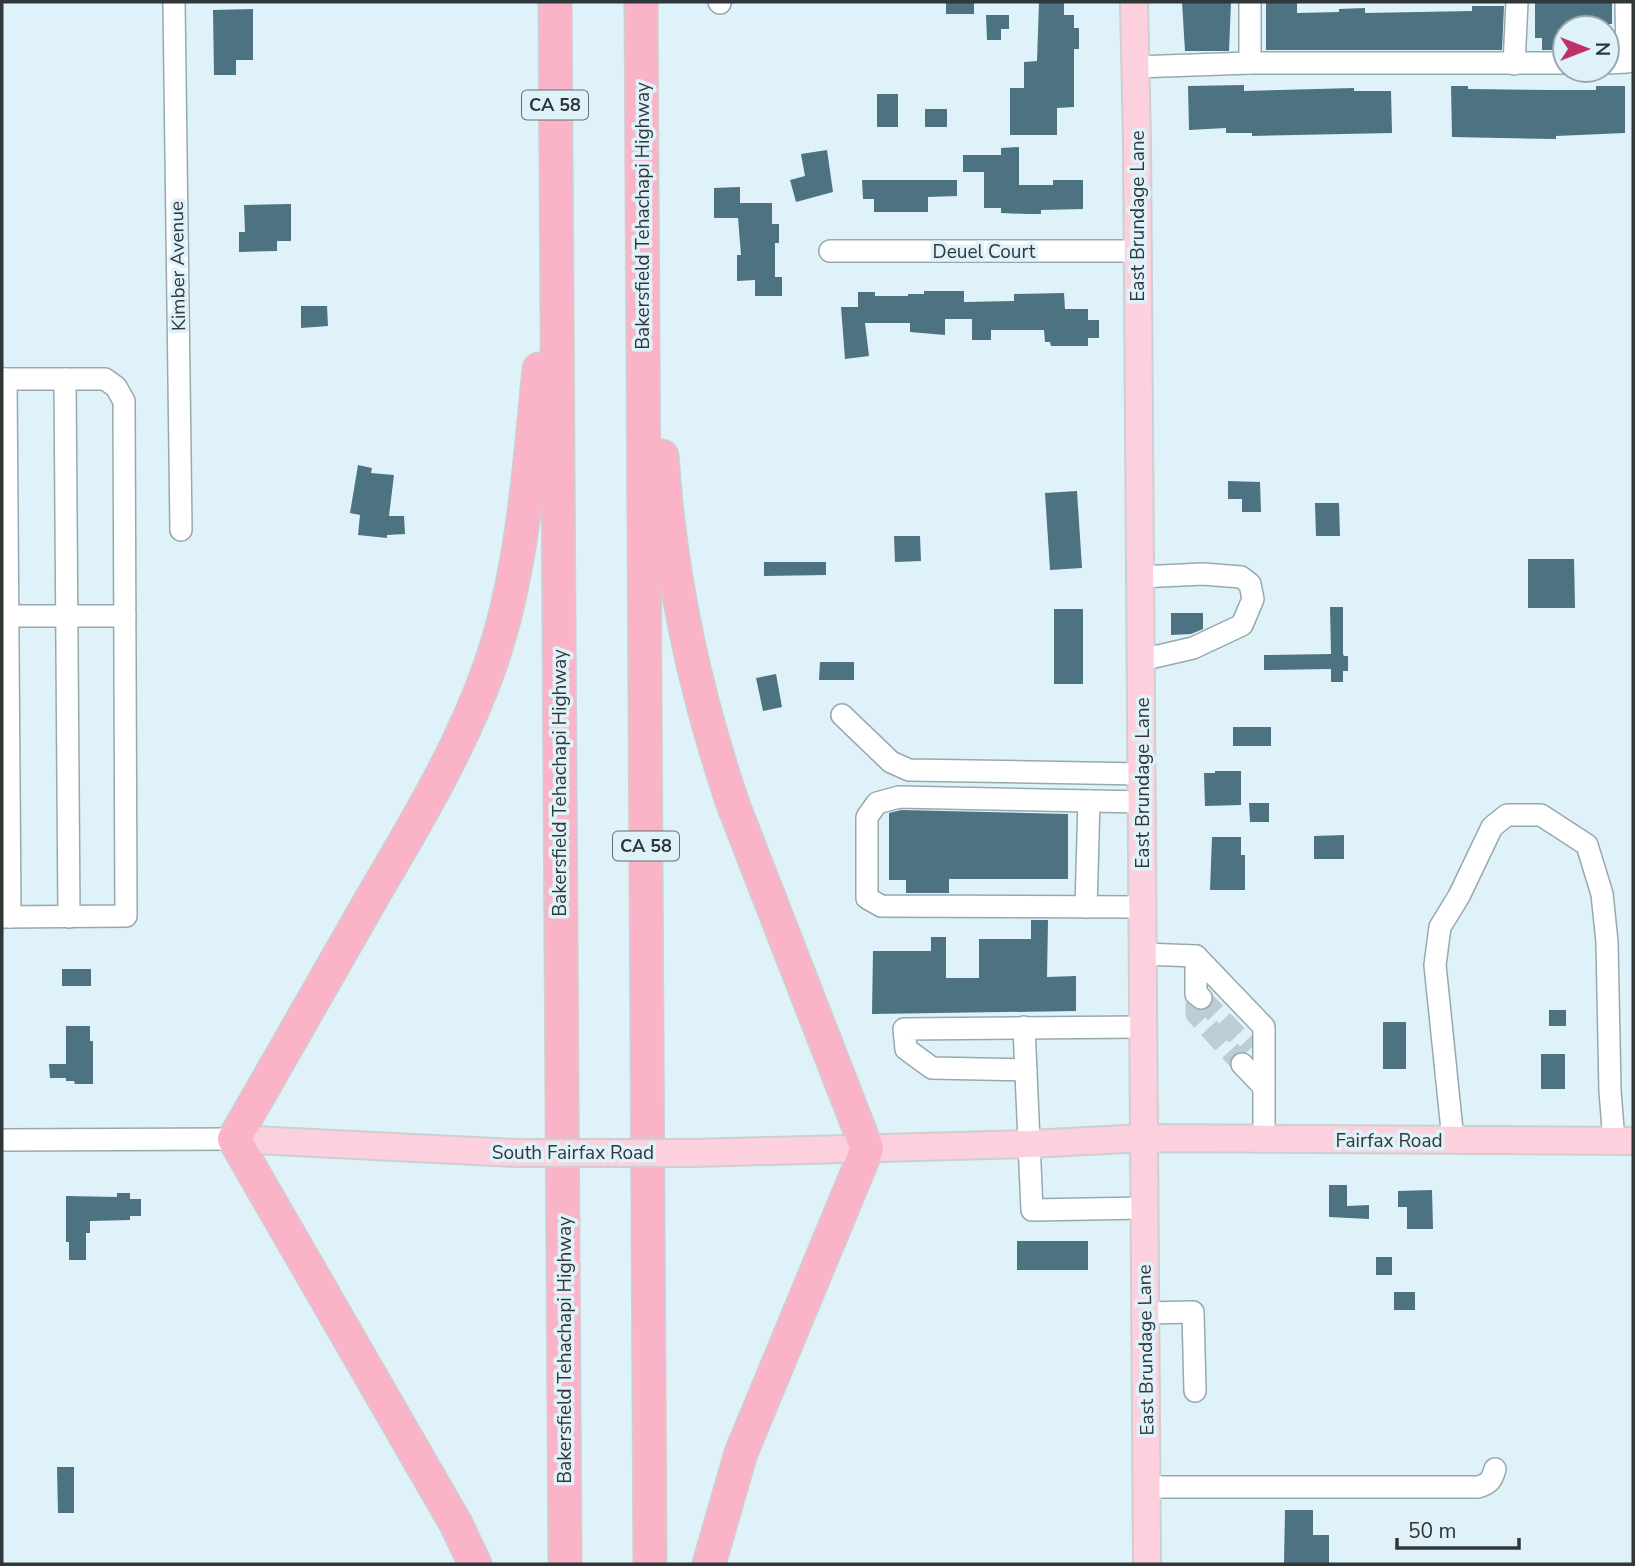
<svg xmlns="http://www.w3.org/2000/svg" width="1635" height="1566" viewBox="0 0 1635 1566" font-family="'Nunito Sans',sans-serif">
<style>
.building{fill:#4d7281}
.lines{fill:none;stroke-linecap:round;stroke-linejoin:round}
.minor-tunnel{stroke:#bccdd4;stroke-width:21;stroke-dasharray:21 10;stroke-linecap:butt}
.minor-casing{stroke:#97a9b0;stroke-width:24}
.major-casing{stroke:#cdcfd0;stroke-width:30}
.highway-casing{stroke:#cdcfd0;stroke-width:35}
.minor{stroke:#fff;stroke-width:21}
.major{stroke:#fcd1dd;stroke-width:26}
.highway{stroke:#fab3c7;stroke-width:32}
.major-bridge-casing{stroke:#cdcfd0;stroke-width:30;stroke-linecap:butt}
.major-bridge{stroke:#fcd1dd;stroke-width:26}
.labels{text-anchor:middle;stroke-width:7;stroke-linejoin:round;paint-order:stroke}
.shield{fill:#dff2fa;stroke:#646f74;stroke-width:2}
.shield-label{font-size:18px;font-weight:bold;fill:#30373b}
.street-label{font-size:19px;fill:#30373b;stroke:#dff2fa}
</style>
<rect width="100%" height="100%" fill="#dff2fa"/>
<g class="building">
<rect x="946" y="2" width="28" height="12"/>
<polygon points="1039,2 1064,2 1064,15 1074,15 1074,28 1079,28 1079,49 1074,49 1074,107 1057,108 1057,135 1010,135 1010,88 1024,88 1024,62 1037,61"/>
<polygon points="1182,2 1231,2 1229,51 1185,51"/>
<polygon points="1266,2 1297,2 1297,13 1339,12 1339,9 1365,8 1365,13 1472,11 1472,6 1504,6 1502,50 1266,50"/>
<polygon points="1535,2 1612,2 1612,24 1569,25 1569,28 1565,28 1565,50 1542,50 1542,38 1535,38"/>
<polygon points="253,9 253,60 236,60 236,75 214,75 213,10"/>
<polygon points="986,15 1009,15 1009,29 1001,29 1001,40 987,40"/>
<polygon points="1244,85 1244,91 1354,88 1354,91 1391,91 1392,133 1252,136 1252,133 1226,133 1226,128 1189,130 1188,86"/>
<polygon points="1451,86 1468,86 1468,89 1555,90 1596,90 1596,86 1625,86 1625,133 1556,136 1556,139 1452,137"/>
<rect x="877" y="94" width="21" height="33"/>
<rect x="925" y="109" width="22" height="18"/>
<polygon points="1019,147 1019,185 1053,185 1053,180 1083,180 1083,209 1041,210 1041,214 1028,214 1001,213 1001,208 984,208 984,172 963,172 963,155 1001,155 1001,148"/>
<polygon points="827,150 833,192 796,202 790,180 805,176 801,154"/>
<polygon points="862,180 957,180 957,196 928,197 928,212 874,212 874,199 863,199"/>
<polygon points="740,187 740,203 772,203 772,224 779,224 779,243 775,243 775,277 782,277 782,296 755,296 755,280 737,281 737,255 741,255 738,218 714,218 714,188"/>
<polygon points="291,204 291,241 277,241 277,251 239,252 239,232 245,232 244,205"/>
<polygon points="924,291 964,291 964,302 1014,301 1014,294 1064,293 1065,309 1088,309 1088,320 1099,320 1099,338 1088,338 1088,346 1051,346 1050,342 1045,342 1044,330 991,330 991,340 972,340 972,319 945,319 945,335 910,332 910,323 865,323 869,356 845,359 841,307 858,307 858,292 875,292 875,296 908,296 908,294 924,294"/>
<polygon points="301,306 327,306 328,326 301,328"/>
<polygon points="358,465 372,468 371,473 394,475 389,516 404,516 405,534 387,535 387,538 358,535 360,515 350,513"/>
<polygon points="1228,481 1260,482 1261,512 1242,512 1242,499 1228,499"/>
<polygon points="1077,491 1082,568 1050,570 1045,493"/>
<polygon points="1315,503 1339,503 1340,536 1316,536"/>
<polygon points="894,536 920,536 921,561 895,562"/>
<polygon points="1528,559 1574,559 1575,608 1528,608"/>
<polygon points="764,562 826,562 826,575 764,576"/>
<polygon points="1330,607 1343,607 1343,654 1344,656 1348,656 1348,671 1343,671 1343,682 1331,682 1331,669 1264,670 1264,655 1331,654"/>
<rect x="1054" y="609" width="29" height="75"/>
<polygon points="1171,613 1203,613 1203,629 1191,634 1171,635"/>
<polygon points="820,662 854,662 854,680 819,680"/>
<polygon points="776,674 782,707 763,711 756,678"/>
<rect x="1233" y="727" width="38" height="19"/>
<polygon points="1215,771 1241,771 1241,805 1205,806 1204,773 1215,773"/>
<polygon points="1249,803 1269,803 1269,822 1250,822"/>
<polygon points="901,810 1068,814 1068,879 949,879 949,893 906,893 906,880 889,880 889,813"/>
<polygon points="1344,835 1344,859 1314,859 1314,836"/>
<polygon points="1212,837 1241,837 1241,855 1245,855 1245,890 1210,890"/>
<polygon points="1031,920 1048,920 1047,977 1076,976 1076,1011 872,1014 873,951 931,951 931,937 946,937 946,978 979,978 979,939 1031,939"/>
<rect x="62" y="969" width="29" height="17"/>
<rect x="1549" y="1010" width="17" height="16"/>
<rect x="1383" y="1022" width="23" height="47"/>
<polygon points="66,1026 90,1026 90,1041 93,1041 93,1084 75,1084 74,1081 66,1081 66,1078 50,1078 49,1064 66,1064"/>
<rect x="1541" y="1054" width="24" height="35"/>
<polygon points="1329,1185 1347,1185 1347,1206 1369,1205 1369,1219 1329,1217"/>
<polygon points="1432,1190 1433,1229 1407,1229 1407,1207 1398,1207 1398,1191"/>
<polygon points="117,1193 130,1193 130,1199 141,1199 141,1216 130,1216 130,1220 90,1221 90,1233 86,1233 86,1260 69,1260 69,1242 66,1242 66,1196 117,1197"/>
<rect x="1017" y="1241" width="71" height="29"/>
<rect x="1376" y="1257" width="16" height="18"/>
<rect x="1394" y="1292" width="21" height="18"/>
<polygon points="57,1467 74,1467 74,1513 58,1513"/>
<polygon points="1285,1510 1313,1510 1313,1535 1329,1535 1329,1564 1284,1564"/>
</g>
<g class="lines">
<g class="minor-tunnel">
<polyline points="1201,998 1250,1049"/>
<polyline points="1196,1002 1196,1014 1242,1064"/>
</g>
<g class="minor-casing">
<g id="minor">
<polyline points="174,2 181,530"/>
<polyline points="719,2 720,3"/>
<polyline points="1250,2 1250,63"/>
<polyline points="1607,63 1627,62 1626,2"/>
<polyline points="1514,64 1517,2"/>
<polyline points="1135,67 1250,63 1565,63"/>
<polyline points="830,251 1138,251"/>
<polyline points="2,379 105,379 116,387 124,401 126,916 2,917"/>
<polyline points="6,379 10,917"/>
<polyline points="65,379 69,917"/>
<polyline points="1140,577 1203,574 1241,577 1250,584 1253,599 1242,625 1193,648 1141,660"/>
<polyline points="2,616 125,616"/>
<polyline points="842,715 891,762 909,770 1142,774"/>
<polyline points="1142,802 899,797 877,803 867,817 867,898 881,906 1143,907"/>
<polyline points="1086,907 1089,801"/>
<polyline points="1143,954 1196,956 1264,1027 1264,1139"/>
<polyline points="1196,956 1196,994 1201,998"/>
<polyline points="1024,1027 1032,1210 1144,1208"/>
<polyline points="1242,1064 1264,1087"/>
<polyline points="1026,1070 932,1068 906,1049 904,1029 1143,1027"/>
<polyline points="2,1140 234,1139"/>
<polyline points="1453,1140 1435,965 1440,927 1459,896 1492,827 1507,815 1541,815 1587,845 1602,894 1607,942 1610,1091 1614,1141"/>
<polyline points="1145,1313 1193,1312 1195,1391"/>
<path d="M1147,1487h331c11,-3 14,-7 17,-18"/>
</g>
</g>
<g class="major-casing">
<g id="major">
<polyline points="1134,2 1137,142 1147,1564"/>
<polyline points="234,1139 514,1153"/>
<polyline points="693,1153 1030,1144 1144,1138 1633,1141"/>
</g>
</g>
<g class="highway-casing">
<g id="highway">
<polyline points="555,2 565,1564"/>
<polyline points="641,2 650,1564"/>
<path d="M662,456c8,121 33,237 72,351l133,342 -126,304 -32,111"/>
<path d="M475,1564l-19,-40 -222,-385c46,-81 93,-162 139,-243 44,-75 88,-148 117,-230 33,-95 39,-197 49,-297"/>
</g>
</g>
<use href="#minor" class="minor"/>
<use href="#major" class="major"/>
<use href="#highway" class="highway"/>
<g class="major-bridge-casing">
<polyline id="major-bridge" points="514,1153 693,1153"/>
</g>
<use href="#major-bridge" class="major-bridge"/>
</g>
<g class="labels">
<g class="shield">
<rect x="522" y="90.5" width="66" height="29" rx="5"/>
<rect x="613" y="831.5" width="66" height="29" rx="5"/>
</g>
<g class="shield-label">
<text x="555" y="111">CA 58</text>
<text x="646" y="852">CA 58</text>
</g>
<g class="street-label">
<text transform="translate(642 216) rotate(-90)" y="7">Bakersfield Tehachapi Highway</text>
<text transform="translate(1137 216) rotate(-90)" y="7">East Brundage Lane</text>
<text x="984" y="258">Deuel Court</text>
<text transform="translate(177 266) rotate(-91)" y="7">Kimber Avenue</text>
<text transform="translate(559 783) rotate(-90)" y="7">Bakersfield Tehachapi Highway</text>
<text transform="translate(1142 783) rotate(-90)" y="7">East Brundage Lane</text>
<text x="1389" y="1147">Fairfax Road</text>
<text x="573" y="1159">South Fairfax Road</text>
<text transform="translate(564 1350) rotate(-90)" y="7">Bakersfield Tehachapi Highway</text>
<text transform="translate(1145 1350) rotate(-91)" y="7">East Brundage Lane</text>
</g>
</g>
<rect width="1635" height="1566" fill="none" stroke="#30373b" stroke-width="7"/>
<g transform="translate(1586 49) rotate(90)"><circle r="33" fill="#dff2fa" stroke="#99a7ae" stroke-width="2"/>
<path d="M0-5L12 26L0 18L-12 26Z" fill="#bd3169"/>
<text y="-10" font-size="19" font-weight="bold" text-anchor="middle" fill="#30373b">N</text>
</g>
<path d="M1397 1538v10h122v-10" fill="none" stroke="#30373b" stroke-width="3.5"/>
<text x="1408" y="1538" font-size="21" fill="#30373b" stroke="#dff2fa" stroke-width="5" paint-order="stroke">50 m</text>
</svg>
